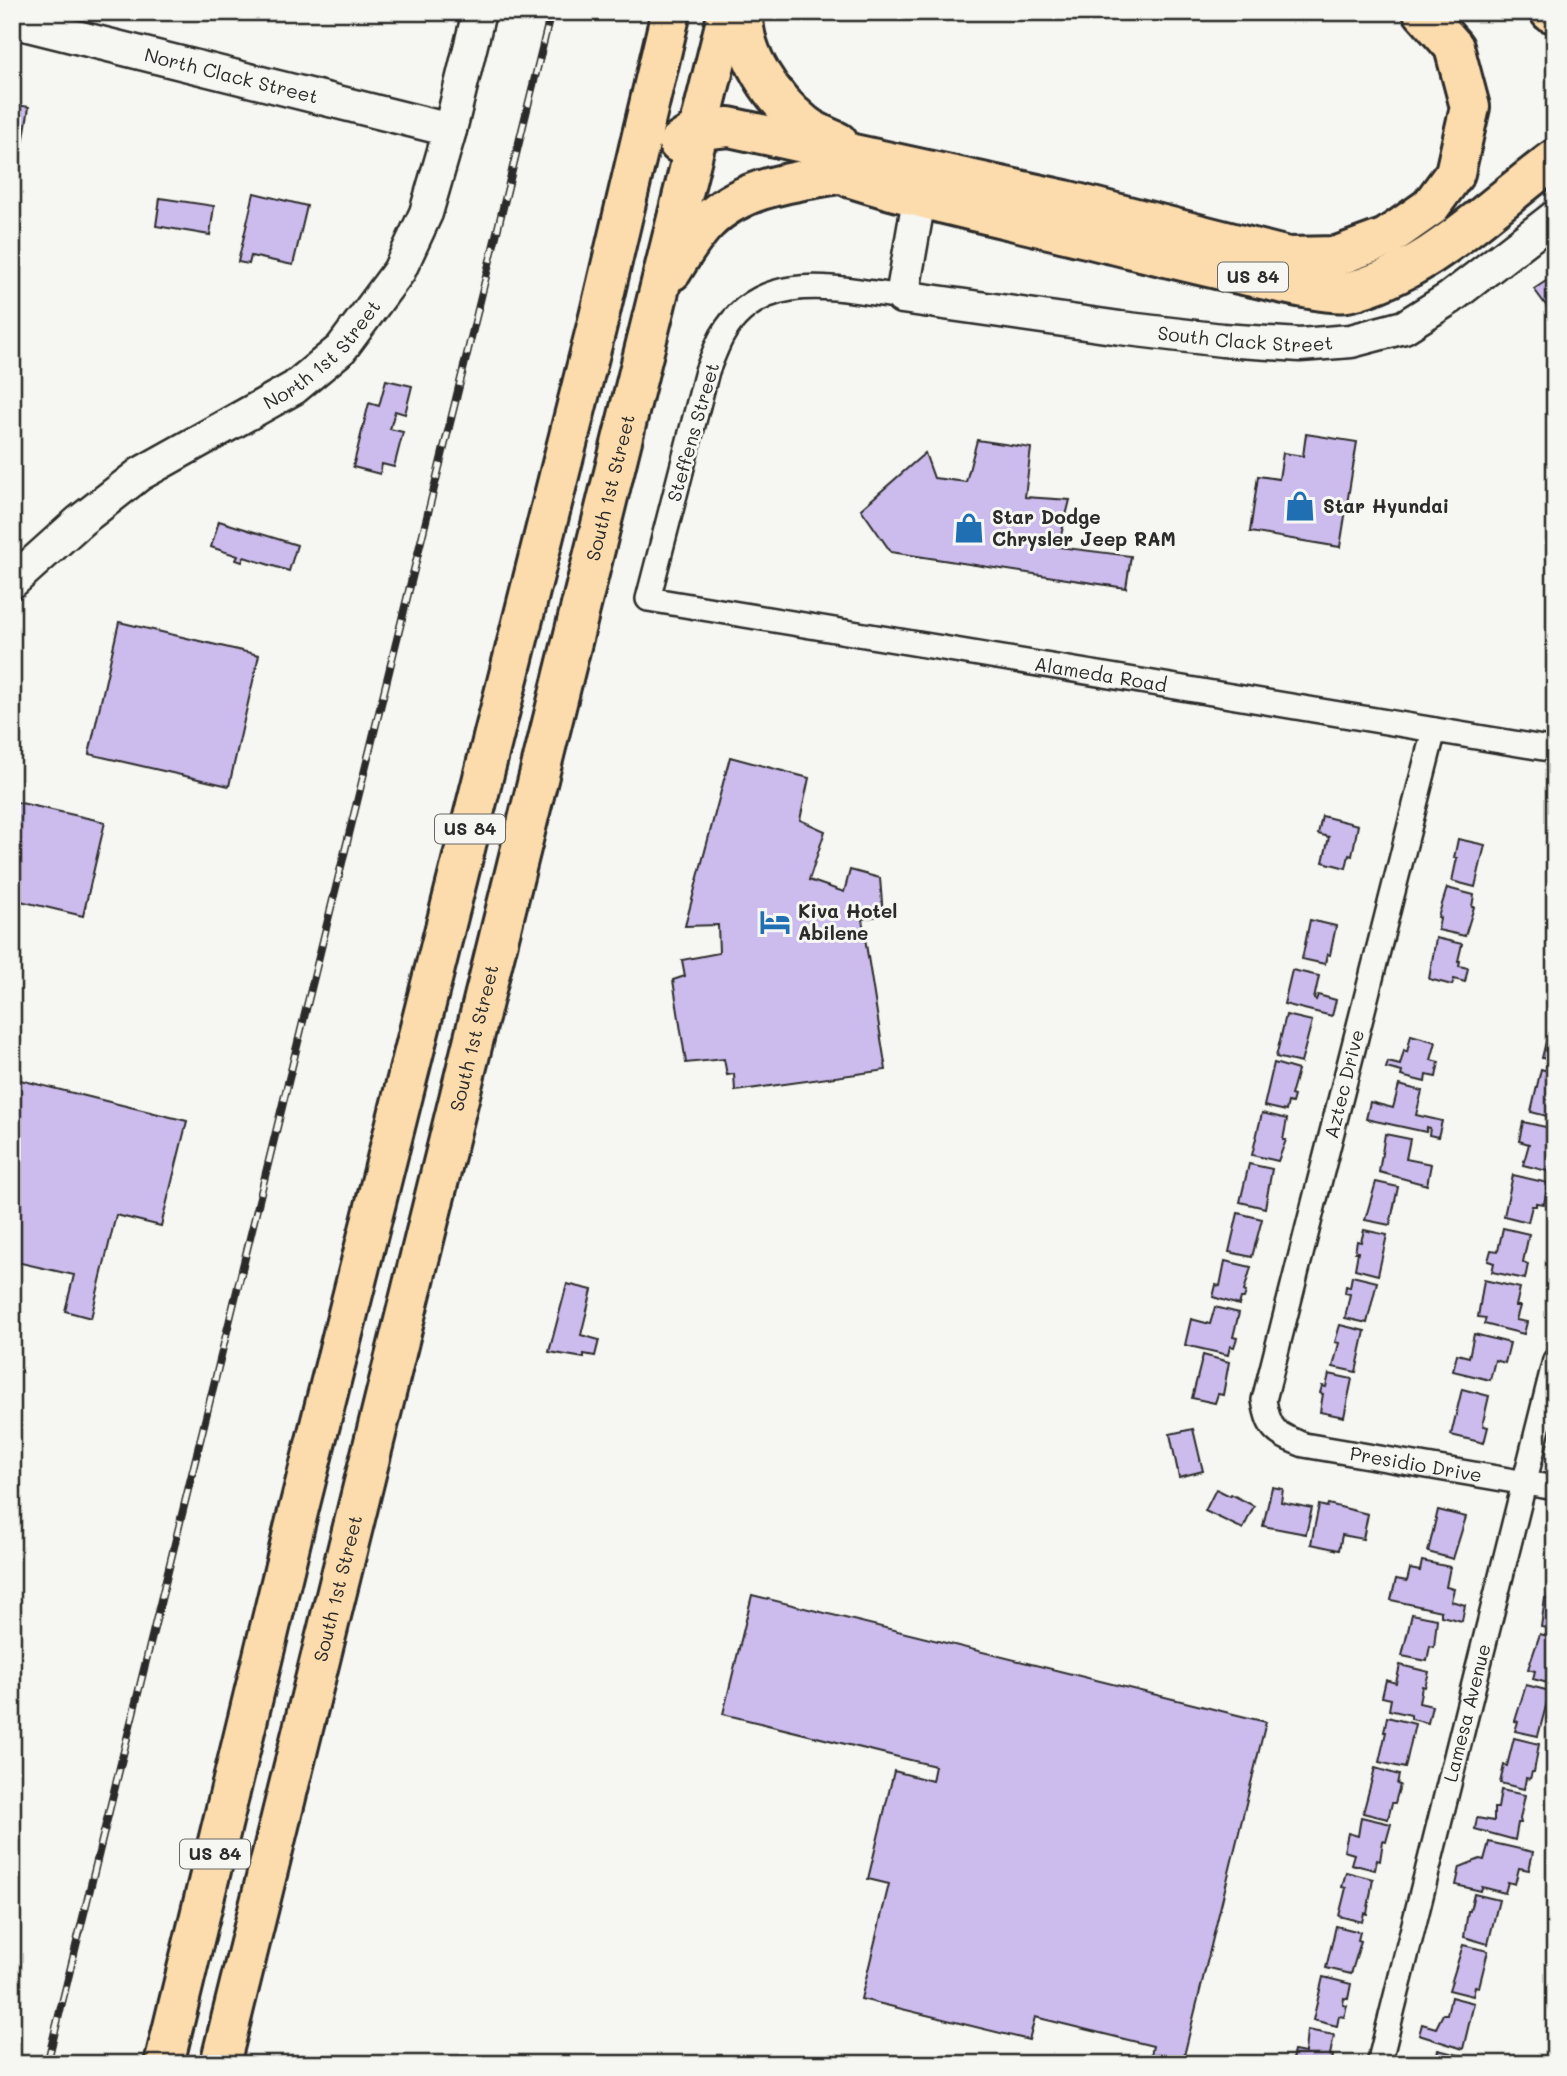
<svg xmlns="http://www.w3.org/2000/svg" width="1567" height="2076" viewBox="0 0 1567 2076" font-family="Mali,sans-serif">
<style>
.building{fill:#ccbced;stroke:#2b2b2b;stroke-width:2}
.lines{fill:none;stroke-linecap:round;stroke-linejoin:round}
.street-casing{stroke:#2b2b2b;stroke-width:28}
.secondary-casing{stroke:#2b2b2b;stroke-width:37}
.highway-casing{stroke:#2b2b2b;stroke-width:44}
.street{stroke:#f6f6f2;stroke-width:23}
.secondary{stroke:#f6f6f2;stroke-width:32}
.highway{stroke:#fcdcac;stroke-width:38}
.rail-casing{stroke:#2b2b2b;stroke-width:8}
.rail{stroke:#f6f6f2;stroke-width:5;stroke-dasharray:16;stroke-linecap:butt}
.labels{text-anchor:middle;stroke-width:6;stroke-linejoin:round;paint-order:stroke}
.shield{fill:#f6f6f2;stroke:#686867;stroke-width:2}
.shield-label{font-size:18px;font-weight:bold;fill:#2b2b2b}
.street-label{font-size:19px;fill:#2b2b2b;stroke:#f6f6f2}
.poi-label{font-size:19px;font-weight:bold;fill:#2b2b2b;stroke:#f6f6f2;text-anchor:start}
</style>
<rect width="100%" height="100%" fill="#f6f6f2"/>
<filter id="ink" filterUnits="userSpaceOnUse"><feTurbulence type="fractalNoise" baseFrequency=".0143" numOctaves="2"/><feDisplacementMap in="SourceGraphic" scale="14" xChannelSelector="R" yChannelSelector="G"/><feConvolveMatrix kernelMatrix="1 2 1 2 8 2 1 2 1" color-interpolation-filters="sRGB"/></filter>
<g filter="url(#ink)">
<g class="building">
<polygon points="12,104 29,107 12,212"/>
<polygon points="254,193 307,206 293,265 251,256 249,264 238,262"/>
<polygon points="160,198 214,206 210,235 156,226"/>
<polygon points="1555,275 1555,304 1548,308 1534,289"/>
<polygon points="386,380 412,386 405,414 395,411 390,429 403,432 394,467 382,464 380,474 353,467 369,403 379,406"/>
<polygon points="1306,434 1357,442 1340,547 1250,532 1258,476 1279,479 1283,453 1303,456"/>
<polygon points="977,440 1031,448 1025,497 1070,500 1058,547 1131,556 1126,588 891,552 861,509 925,453 934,478 966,482"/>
<polygon points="219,521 297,545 289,571 244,557 242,562 236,560 238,556 211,547"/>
<polygon points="119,622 259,655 229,786 89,754"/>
<polygon points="730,757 809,778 800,820 825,831 809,880 844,892 850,870 880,878 883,915 862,919 886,1070 735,1091 734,1074 727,1075 724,1059 686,1063 673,980 685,976 682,960 719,953 718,925 685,926"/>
<polygon points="12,801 105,822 83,916 12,899"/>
<polygon points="1322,816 1358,825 1352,856 1349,855 1346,868 1323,862 1329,837 1318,834"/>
<polygon points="1458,839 1485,845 1475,887 1452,881 1457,858 1454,858"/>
<polygon points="1447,888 1474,895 1472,907 1474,907 1465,936 1438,930 1440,918 1438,917"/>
<polygon points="1310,920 1336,926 1330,955 1327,954 1325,964 1302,959"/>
<polygon points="1436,938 1462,944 1458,961 1460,961 1459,966 1468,968 1465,982 1454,979 1452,985 1429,979"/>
<polygon points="1292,970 1319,976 1314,999 1316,1000 1318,995 1336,1000 1332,1016 1284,1004"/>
<polygon points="1286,1015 1312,1021 1301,1063 1276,1057"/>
<polygon points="1552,1017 1555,1017 1555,1061 1542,1058"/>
<polygon points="1411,1035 1436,1042 1431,1060 1439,1062 1436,1077 1426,1075 1425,1082 1401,1076 1402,1072 1386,1068 1388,1062 1400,1065 1404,1050 1407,1052"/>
<polygon points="1274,1063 1298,1070 1291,1095 1294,1096 1292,1103 1288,1102 1286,1111 1264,1106"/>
<polygon points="1541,1069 1555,1073 1555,1118 1531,1112"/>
<polygon points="12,1078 187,1121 161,1226 116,1215 91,1318 65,1311 74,1275 12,1261"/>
<polygon points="1399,1085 1422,1091 1416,1115 1442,1121 1438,1137 1429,1135 1430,1128 1427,1127 1426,1132 1366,1119 1370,1102 1393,1108"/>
<polygon points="1262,1113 1287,1119 1283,1140 1286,1140 1278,1161 1252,1155"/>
<polygon points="1523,1122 1555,1129 1555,1146 1551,1161 1555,1162 1555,1173 1523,1165 1529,1144 1519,1141"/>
<polygon points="1385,1134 1410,1139 1406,1159 1431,1164 1427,1185 1379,1172"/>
<polygon points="1249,1164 1272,1169 1265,1208 1240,1202"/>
<polygon points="1513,1175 1548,1183 1544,1204 1536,1203 1536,1206 1532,1206 1528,1222 1504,1216"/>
<polygon points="1376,1182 1398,1187 1390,1225 1365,1220"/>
<polygon points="1238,1213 1262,1219 1252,1257 1229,1252"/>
<polygon points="1503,1228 1529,1234 1523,1262 1528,1264 1525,1279 1492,1272 1494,1263 1488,1261 1491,1250 1498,1251"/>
<polygon points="1364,1230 1387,1235 1378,1275 1355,1269 1358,1252 1355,1252 1357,1241 1361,1242"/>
<polygon points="1225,1261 1251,1267 1244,1291 1246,1292 1244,1298 1241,1298 1239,1305 1213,1297 1216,1285 1220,1286"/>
<polygon points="1352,1276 1377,1282 1367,1323 1345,1318 1350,1294 1345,1293 1346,1286 1350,1287"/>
<polygon points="1484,1280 1520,1288 1516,1306 1520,1306 1516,1320 1527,1322 1524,1334 1484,1324 1486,1318 1478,1317"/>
<polygon points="567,1284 592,1290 581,1335 599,1340 595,1356 584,1354 584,1358 549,1352"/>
<polygon points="1215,1307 1239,1313 1233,1337 1237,1338 1234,1347 1230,1346 1228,1355 1185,1345 1191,1319 1210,1324"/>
<polygon points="1340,1325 1365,1331 1356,1372 1333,1367 1339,1343 1335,1342"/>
<polygon points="1474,1334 1510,1343 1505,1363 1495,1360 1490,1380 1453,1371 1457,1354 1469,1357"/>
<polygon points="1203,1355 1229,1362 1223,1395 1218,1394 1215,1403 1192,1398"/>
<polygon points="1329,1374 1352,1379 1344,1417 1320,1412 1323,1394 1320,1393 1322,1386 1326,1387"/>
<polygon points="1462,1389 1489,1396 1483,1422 1484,1426 1488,1427 1484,1443 1451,1435"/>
<polygon points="1193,1429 1203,1471 1179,1477 1170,1434"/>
<polygon points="1272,1487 1283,1489 1281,1502 1312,1508 1306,1534 1263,1526"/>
<polygon points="1216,1489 1230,1496 1231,1494 1254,1506 1243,1529 1205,1511"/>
<polygon points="1328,1504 1368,1514 1363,1539 1342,1535 1339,1550 1311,1544 1319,1505 1327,1507"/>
<polygon points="1438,1510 1466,1517 1453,1559 1428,1552"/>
<polygon points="1422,1561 1450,1567 1446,1587 1454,1589 1451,1601 1465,1605 1462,1621 1441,1616 1441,1611 1391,1600 1396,1579 1407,1581 1410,1569 1420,1571"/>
<polygon points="1552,1582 1555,1583 1555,1630 1541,1627 1545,1598 1548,1599"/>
<polygon points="752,1595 1266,1722 1182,2064 1149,2064 1153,2046 1035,2017 1029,2040 861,1999 889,1884 868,1879 894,1771 932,1781 935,1766 723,1714"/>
<polygon points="1412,1614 1437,1619 1434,1647 1430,1646 1427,1661 1402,1656"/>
<polygon points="1540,1634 1555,1638 1555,1685 1533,1679 1535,1671 1528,1669"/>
<polygon points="1400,1665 1429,1672 1425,1687 1422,1686 1419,1703 1432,1706 1428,1723 1411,1719 1411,1715 1389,1710 1391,1699 1382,1697 1386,1680 1396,1683"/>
<polygon points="1526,1685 1550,1691 1538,1736 1515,1731 1518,1722 1515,1721"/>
<polygon points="1387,1717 1415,1724 1405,1768 1379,1762 1386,1732 1384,1732"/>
<polygon points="1514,1738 1539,1744 1534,1772 1532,1772 1530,1779 1526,1778 1524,1789 1500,1783 1504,1765 1507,1766"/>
<polygon points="1375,1768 1399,1775 1397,1784 1400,1785 1395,1803 1392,1803 1388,1819 1363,1813"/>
<polygon points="1501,1790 1525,1795 1520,1819 1521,1823 1518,1823 1515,1840 1475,1829 1477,1818 1494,1821 1494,1808 1498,1808"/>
<polygon points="1361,1817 1391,1824 1386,1842 1383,1841 1380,1861 1377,1860 1375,1870 1351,1864 1354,1854 1344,1851 1348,1833 1358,1836"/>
<polygon points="1489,1842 1533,1852 1529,1870 1519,1868 1515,1884 1508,1882 1505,1893 1482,1887 1481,1891 1456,1885 1460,1867 1480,1859 1484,1860"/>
<polygon points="1346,1872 1373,1879 1367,1914 1364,1913 1362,1922 1339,1916 1346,1888 1342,1887"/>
<polygon points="1474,1894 1499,1900 1488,1944 1464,1937 1468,1911 1470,1911"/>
<polygon points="1336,1926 1360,1932 1358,1940 1361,1941 1351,1974 1326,1968"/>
<polygon points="1463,1945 1488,1951 1479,1987 1475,1986 1473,1996 1449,1990"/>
<polygon points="1323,1977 1351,1984 1348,1999 1344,1998 1343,2005 1347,2006 1344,2017 1339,2016 1337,2026 1313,2020"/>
<polygon points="1451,1997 1474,2003 1463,2049 1419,2035 1422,2024 1436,2028 1443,2014 1447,2014"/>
<polygon points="1307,2030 1334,2035 1330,2055 1333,2056 1331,2064 1291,2064 1294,2051 1305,2053"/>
<polygon points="1438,2050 1462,2056 1460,2064 1434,2064"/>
</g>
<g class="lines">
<g class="street-casing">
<g id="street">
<path id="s1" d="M902,297c-63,-8 -141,-30 -180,39 -6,11 -10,23 -15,35l-59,228 907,151"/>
<path id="s2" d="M1434,730l-170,670c5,31 12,34 40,45l251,43"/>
<path id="s3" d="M1379,2064l176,-704"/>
</g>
</g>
<g class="secondary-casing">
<g id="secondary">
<path id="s4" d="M12,21l438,109"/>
<path id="s5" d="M923,176l-21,121 218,31 102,12 78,5 51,-4 53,-14 46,-29 105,-81"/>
<path id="s6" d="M12,582l68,-61 60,-47 154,-86 47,-39 58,-78 27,-58 24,-83 29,-118"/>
</g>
</g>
<g class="highway-casing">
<g id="highway">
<path d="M743,12c-1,43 29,86 61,112 9,8 23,13 34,18"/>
<polyline points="1550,12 1555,13"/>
<polyline points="678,143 698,130 729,127 1065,200 1288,257 1337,256 1386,238 1430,207 1455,173 1470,107 1454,47 1423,12"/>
<path d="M851,178c76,24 154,40 231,59 56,13 110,27 166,39 19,4 83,20 99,16 82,-19 142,-85 208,-133"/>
<path d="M672,271c10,-16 21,-35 35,-49 34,-35 85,-40 131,-48"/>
<polyline points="164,2064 299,1508 598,321 671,12"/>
<path id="s7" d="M220,2064l508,-2052"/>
</g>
</g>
<use href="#street" class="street"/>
<use href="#secondary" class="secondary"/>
<use href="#highway" class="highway"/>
<g class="rail-casing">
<polyline id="rail" points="47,2064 551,12"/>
</g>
<use href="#rail" class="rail"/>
</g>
</g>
<defs>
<g id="shop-bare" transform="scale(2.415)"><path d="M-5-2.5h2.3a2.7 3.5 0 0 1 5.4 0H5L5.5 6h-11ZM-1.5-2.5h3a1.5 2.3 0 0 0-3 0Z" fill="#1f6fb2" stroke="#f6f6f2" stroke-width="2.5" paint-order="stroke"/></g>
<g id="hotel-bare" transform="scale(2.415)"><path d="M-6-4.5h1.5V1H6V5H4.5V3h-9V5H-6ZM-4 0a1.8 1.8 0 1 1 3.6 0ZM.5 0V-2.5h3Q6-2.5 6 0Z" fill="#1f6fb2" stroke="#f6f6f2" stroke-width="2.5" paint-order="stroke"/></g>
</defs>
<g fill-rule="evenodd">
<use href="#shop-bare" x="1300" y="506"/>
<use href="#shop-bare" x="969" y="528"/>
<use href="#hotel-bare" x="775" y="922"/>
</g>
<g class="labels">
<g class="shield">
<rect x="1218" y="262.5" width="70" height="29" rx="5"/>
<rect x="435" y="814.5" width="70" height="29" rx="5"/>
<rect x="180" y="1839.5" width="70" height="29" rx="5"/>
</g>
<g class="shield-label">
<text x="1253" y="283">US 84</text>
<text x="470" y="835">US 84</text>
<text x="215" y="1860">US 84</text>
</g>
<g class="street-label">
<text dy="7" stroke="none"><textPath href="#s4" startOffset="226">North Clack Street</textPath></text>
<text dy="7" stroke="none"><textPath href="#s5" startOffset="469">South Clack Street</textPath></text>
<text dy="7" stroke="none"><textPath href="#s6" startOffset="387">North 1st Street</textPath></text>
<text transform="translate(693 432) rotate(-74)" y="7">Steffens Street</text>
<text dy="7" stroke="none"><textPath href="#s7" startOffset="1624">South 1st Street</textPath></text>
<text dy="7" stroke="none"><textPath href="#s1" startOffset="931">Alameda Road</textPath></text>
<text dy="7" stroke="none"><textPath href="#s7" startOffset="1057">South 1st Street</textPath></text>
<text transform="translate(1344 1084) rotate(-76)" y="7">Aztec Drive</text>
<text dy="7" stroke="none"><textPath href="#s2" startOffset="870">Presidio Drive</textPath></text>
<text dy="7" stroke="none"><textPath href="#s7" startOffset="490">South 1st Street</textPath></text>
<text dy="7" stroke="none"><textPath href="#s3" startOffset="362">Lamesa Avenue</textPath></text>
</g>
<g class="poi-label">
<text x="1323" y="513">Star Hyundai</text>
<text x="992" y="524">Star Dodge<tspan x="992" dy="22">Chrysler Jeep RAM</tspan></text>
<text x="798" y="918">Kiva Hotel<tspan x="798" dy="22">Abilene</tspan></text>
</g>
</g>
<rect width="1567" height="2076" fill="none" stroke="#f6f6f2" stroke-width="42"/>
<rect x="21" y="21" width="1525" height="2034" fill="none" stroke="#2b2b2b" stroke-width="2.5" filter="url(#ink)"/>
</svg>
